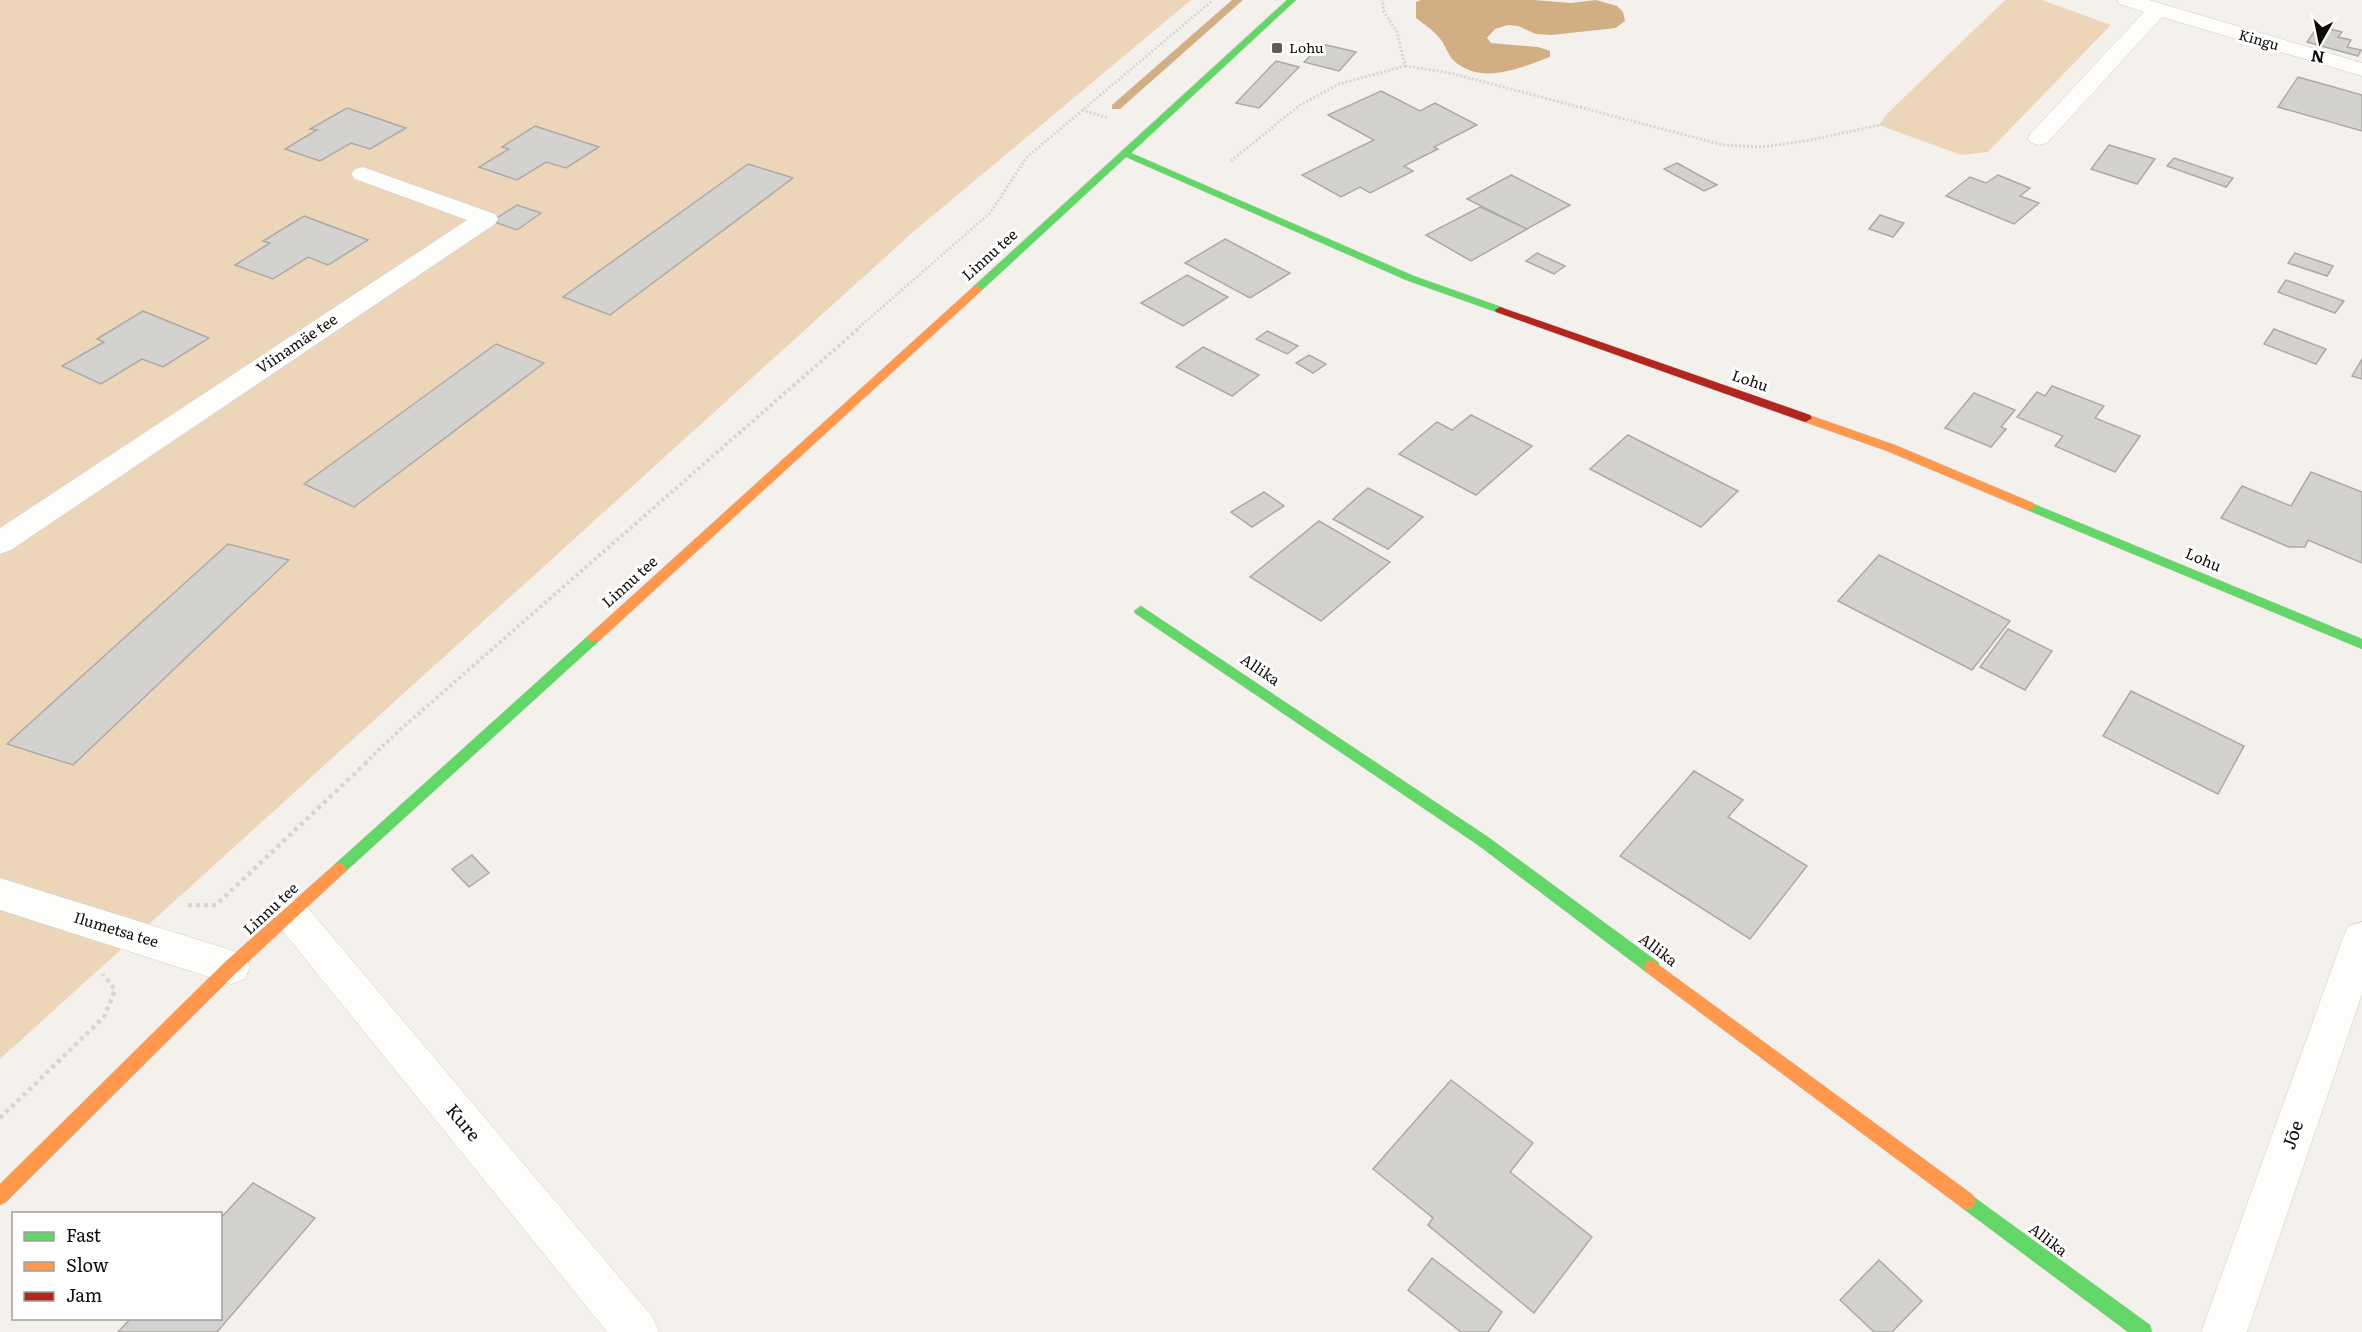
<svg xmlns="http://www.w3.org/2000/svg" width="2362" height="1332" viewBox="0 0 2362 1332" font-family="Literata,serif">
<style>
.green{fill:#edd5ba}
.water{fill:#d2ae84}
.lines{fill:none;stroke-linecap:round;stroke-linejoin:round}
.stream{fill:#d2ae84;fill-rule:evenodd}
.building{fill:#d4d2ce;stroke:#acaaa7;stroke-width:1.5}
.street-casing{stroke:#ceccc9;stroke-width:1}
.fast-casing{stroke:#ceccc9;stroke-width:1}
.slow-casing{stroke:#ceccc9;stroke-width:1}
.jam-casing{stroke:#ceccc9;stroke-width:1}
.path-far2{stroke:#d7d6d4;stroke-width:3;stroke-dasharray:2 2;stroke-linecap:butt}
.path-far1{stroke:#d7d6d4;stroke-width:4;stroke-dasharray:3 3;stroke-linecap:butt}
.path{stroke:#d7d6d4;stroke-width:4.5;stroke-dasharray:4 4;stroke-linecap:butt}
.street{fill:#fdfdfc;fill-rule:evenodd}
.fast{fill:#63d668;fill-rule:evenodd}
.slow{fill:#ff974d;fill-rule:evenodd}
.jam{fill:#b3261e;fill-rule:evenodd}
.poi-dot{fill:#5e5c59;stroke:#fff;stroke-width:2}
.labels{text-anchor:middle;stroke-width:6;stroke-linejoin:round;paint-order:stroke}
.far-street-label{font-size:14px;fill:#0e0c0a;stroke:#fff}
.far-poi-label{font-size:14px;fill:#0e0c0a;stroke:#fff;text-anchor:start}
.street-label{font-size:15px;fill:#0e0c0a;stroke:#fff}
.near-street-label{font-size:18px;fill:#0e0c0a;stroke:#fff}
</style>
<rect width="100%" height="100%" fill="#f4f1ed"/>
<g class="green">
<polygon points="0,0 1191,0 912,233 0,1059"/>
<polygon points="2005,0 2042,0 2111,25 1988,152 1961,155 1879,125 1887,114"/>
</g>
<path class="water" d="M1421,0h113l37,3 25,-3 21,6 6,6 2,9 -9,7 -65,7 -15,-1 -18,-8 -10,-1 -13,4 -8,9 4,5 47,4 12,4v6c-30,11 -69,29 -97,3 -5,-5 -7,-14 -12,-20 -6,-9 -16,-15 -25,-22v-16z"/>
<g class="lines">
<polygon class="stream" points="1232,0 1243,0 1120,109 1112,109 1112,105"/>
</g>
<g class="building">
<polygon points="2318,26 2342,32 2338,37 2351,40 2347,47 2361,50 2358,56 2307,42"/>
<polygon points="1322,44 1356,52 1339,71 1304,62"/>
<polygon points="1276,61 1299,67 1259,108 1236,103"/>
<polygon points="2298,77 2362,95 2362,131 2278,107"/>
<polygon points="1381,91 1420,111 1435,103 1477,125 1434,147 1438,149 1404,166 1413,171 1370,193 1360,187 1341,197 1302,175 1374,140 1328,115"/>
<polygon points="347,108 406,128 370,149 351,143 320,161 285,149 317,130 310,129"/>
<polygon points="535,126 599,147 566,168 546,162 517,180 479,167 509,149 502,147"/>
<polygon points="2109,145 2155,159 2137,184 2091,169"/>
<polygon points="2174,158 2233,178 2226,187 2167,166"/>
<polygon points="1677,163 1717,185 1704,191 1664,169"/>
<polygon points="748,164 793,178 610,315 563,297"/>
<polygon points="1511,175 1570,205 1527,229 1467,199"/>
<polygon points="1998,175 2030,188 2020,196 2039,203 2014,224 1946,196 1970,177 1986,183"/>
<polygon points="517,205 541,213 517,230 492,221"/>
<polygon points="1480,207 1527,229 1471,261 1426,235"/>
<polygon points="1880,215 1904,223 1893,237 1869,229"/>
<polygon points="304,216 368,240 328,265 308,257 273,279 235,265 270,243 263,241"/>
<polygon points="1225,239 1290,273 1250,298 1185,263"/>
<polygon points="1537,253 1565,266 1554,274 1526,261"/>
<polygon points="2295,253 2333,266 2327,276 2288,263"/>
<polygon points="1187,275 1228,297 1183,326 1141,303"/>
<polygon points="2286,280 2344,301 2335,313 2278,292"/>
<polygon points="143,311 209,338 163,367 142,359 101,384 62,366 104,342 97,339"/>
<polygon points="2274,329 2326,349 2316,364 2264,344"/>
<polygon points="1267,331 1298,346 1287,354 1256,339"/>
<polygon points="496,344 544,363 354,507 304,484"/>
<polygon points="1203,347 1259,375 1232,396 1176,367"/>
<polygon points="1309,355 1326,364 1313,373 1296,363"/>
<polygon points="2362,359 2362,379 2352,376"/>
<polygon points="2052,386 2104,406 2095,418 2140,436 2115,472 2055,446 2063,436 2017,417 2037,392 2045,396"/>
<polygon points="1974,393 2015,410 2001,427 2006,429 1991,447 1945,428"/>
<polygon points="1471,415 1532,446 1476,495 1399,454 1437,422 1452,430"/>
<polygon points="1628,435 1738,491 1701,527 1590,469"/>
<polygon points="2311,472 2362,492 2362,563 2308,540 2305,547 2289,547 2221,518 2242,486 2291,506"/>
<polygon points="1368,488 1423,517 1388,549 1333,519"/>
<polygon points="1264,492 1284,506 1252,527 1231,512"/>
<polygon points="1319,521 1390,562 1321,621 1250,577"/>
<polygon points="228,544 289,560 73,765 7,744"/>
<polygon points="1879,555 2010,621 1972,670 1838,601"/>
<polygon points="2008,629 2052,651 2025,690 1980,667"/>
<polygon points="2131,691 2244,746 2218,794 2103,736"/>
<polygon points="1694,771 1743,800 1728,817 1807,866 1750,939 1620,856"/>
<polygon points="472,855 489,873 469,887 452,869"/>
<polygon points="1451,1080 1533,1143 1510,1172 1592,1237 1534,1313 1428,1225 1433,1218 1373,1169"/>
<polygon points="253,1183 315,1218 217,1332 118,1332 131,1318 220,1318 220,1219"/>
<polygon points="1432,1258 1502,1312 1488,1332 1461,1332 1408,1290"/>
<polygon points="1879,1260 1922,1301 1892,1332 1874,1332 1840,1300"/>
</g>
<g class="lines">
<g class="street-casing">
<g id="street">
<polygon points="2117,0 2149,0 2362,63 2362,76 2162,17 2047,143 2039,145 2031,143 2028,138 2031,133 2144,12 2120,4"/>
<polygon points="363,167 495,214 498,219 495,224 11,550 0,554 0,528 467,220 355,179 351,174 355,169"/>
<polygon points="0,878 231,950 245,955 250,967 245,979 231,984 0,910"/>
<polygon points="290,897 303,902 652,1316 659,1332 607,1332 277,924 271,913 277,902"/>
<polygon points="2362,922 2362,994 2247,1332 2201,1332 2343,938 2348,926"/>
</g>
</g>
<g class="fast-casing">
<g id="fast">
<polygon points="1287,0 1296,0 1131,153 1414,276 1504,308 1504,312 1496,312 1406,280 1126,157 981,291 973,291 973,287"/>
<polygon points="2029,502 2362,639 2362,649 2025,509 2023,506 2025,503"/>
<polygon points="1141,606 1488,837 1658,962 1660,967 1658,972 1652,974 1646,972 1478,845 1136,614 1134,611"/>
<polygon points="594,633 599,635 601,638 599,641 344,873 339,875 334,873 331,869 334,865 589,635"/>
<polygon points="1967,1192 2150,1325 2152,1332 2128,1332 1961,1207 1958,1201 1961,1195"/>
</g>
</g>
<g class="slow-casing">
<g id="slow">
<polygon points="977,286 982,289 981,291 599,641 589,641 587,638 589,635 973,287"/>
<polygon points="1806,414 1895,445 2033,503 2035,506 2033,509 2025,509 1887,451 1802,421 1800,418"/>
<polygon points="339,863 344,865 347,869 344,873 237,972 6,1202 0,1205 0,1184 225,962 334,865"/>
<polygon points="1652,960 1973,1195 1976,1201 1973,1207 1967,1210 1961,1207 1646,972 1644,967 1646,962"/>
</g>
</g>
<g class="jam-casing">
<polygon id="jam" points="1500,307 1810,415 1812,418 1806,422 1802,421 1496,312 1495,310"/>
</g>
<g class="path-far2">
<polyline points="1405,66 1450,73 1723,145 1762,147 1811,140 1893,122"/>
<polyline points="1082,110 1109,118"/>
<polyline points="1231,161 1300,105 1339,84 1405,66 1397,32 1384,12 1382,0"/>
<polyline points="856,330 990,213 1027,157 1213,0"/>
</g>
<polyline class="path-far1" points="365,763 402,728 858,329"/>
<g class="path">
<polyline points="188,905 216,905 367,762"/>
<polyline points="0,1118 104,1017 115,990 103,974"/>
</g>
<use href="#street" class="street"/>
<use href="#fast" class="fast"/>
<use href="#slow" class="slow"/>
<use href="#jam" class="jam"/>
</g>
<rect class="poi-dot" x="1271" y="42" width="12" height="12" rx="3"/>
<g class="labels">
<g class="far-street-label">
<text transform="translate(2259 40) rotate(16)" y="5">Kingu</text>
</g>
<g class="far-poi-label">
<text x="1289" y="53">Lohu</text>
</g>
<g class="street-label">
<text transform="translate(990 255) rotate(-42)" y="5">Linnu tee</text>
<text transform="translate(297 344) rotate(-34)" y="5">Viinamäe tee</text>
<text transform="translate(1750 381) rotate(19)" y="5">Lohu</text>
<text transform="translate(2203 560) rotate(23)" y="5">Lohu</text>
<text transform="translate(630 582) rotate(-42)" y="5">Linnu tee</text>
<text transform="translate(1260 670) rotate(34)" y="5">Allika</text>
<text transform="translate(271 909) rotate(-43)" y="5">Linnu tee</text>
<text transform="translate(116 930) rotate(17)" y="5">Ilumetsa tee</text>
<text transform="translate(1658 950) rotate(37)" y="5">Allika</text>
<text transform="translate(2048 1240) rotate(37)" y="5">Allika</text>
</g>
<g class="near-street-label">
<text transform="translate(463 1123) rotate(50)" y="6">Kure</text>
<text transform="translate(2293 1135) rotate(-71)" y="6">Jõe</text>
</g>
</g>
<rect x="12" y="1212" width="210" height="108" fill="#ffffff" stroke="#9f9e9d" stroke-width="1.5"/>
<rect x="24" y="1232" width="30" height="9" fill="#63d668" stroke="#9f9e9d" stroke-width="1.5"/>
<text x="66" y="1242" font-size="18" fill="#0e0c0a">Fast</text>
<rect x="24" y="1262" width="30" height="9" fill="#ff974d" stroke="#9f9e9d" stroke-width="1.5"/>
<text x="66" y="1272" font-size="18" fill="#0e0c0a">Slow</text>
<rect x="24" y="1292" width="30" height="9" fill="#b3261e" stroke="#9f9e9d" stroke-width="1.5"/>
<text x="66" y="1302" font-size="18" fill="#0e0c0a">Jam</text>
<g transform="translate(2320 42) rotate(189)" stroke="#ffffff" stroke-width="4.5" paint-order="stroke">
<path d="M0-4.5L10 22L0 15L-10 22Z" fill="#0e0c0a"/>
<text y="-9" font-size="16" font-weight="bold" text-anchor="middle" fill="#0e0c0a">N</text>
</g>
</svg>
